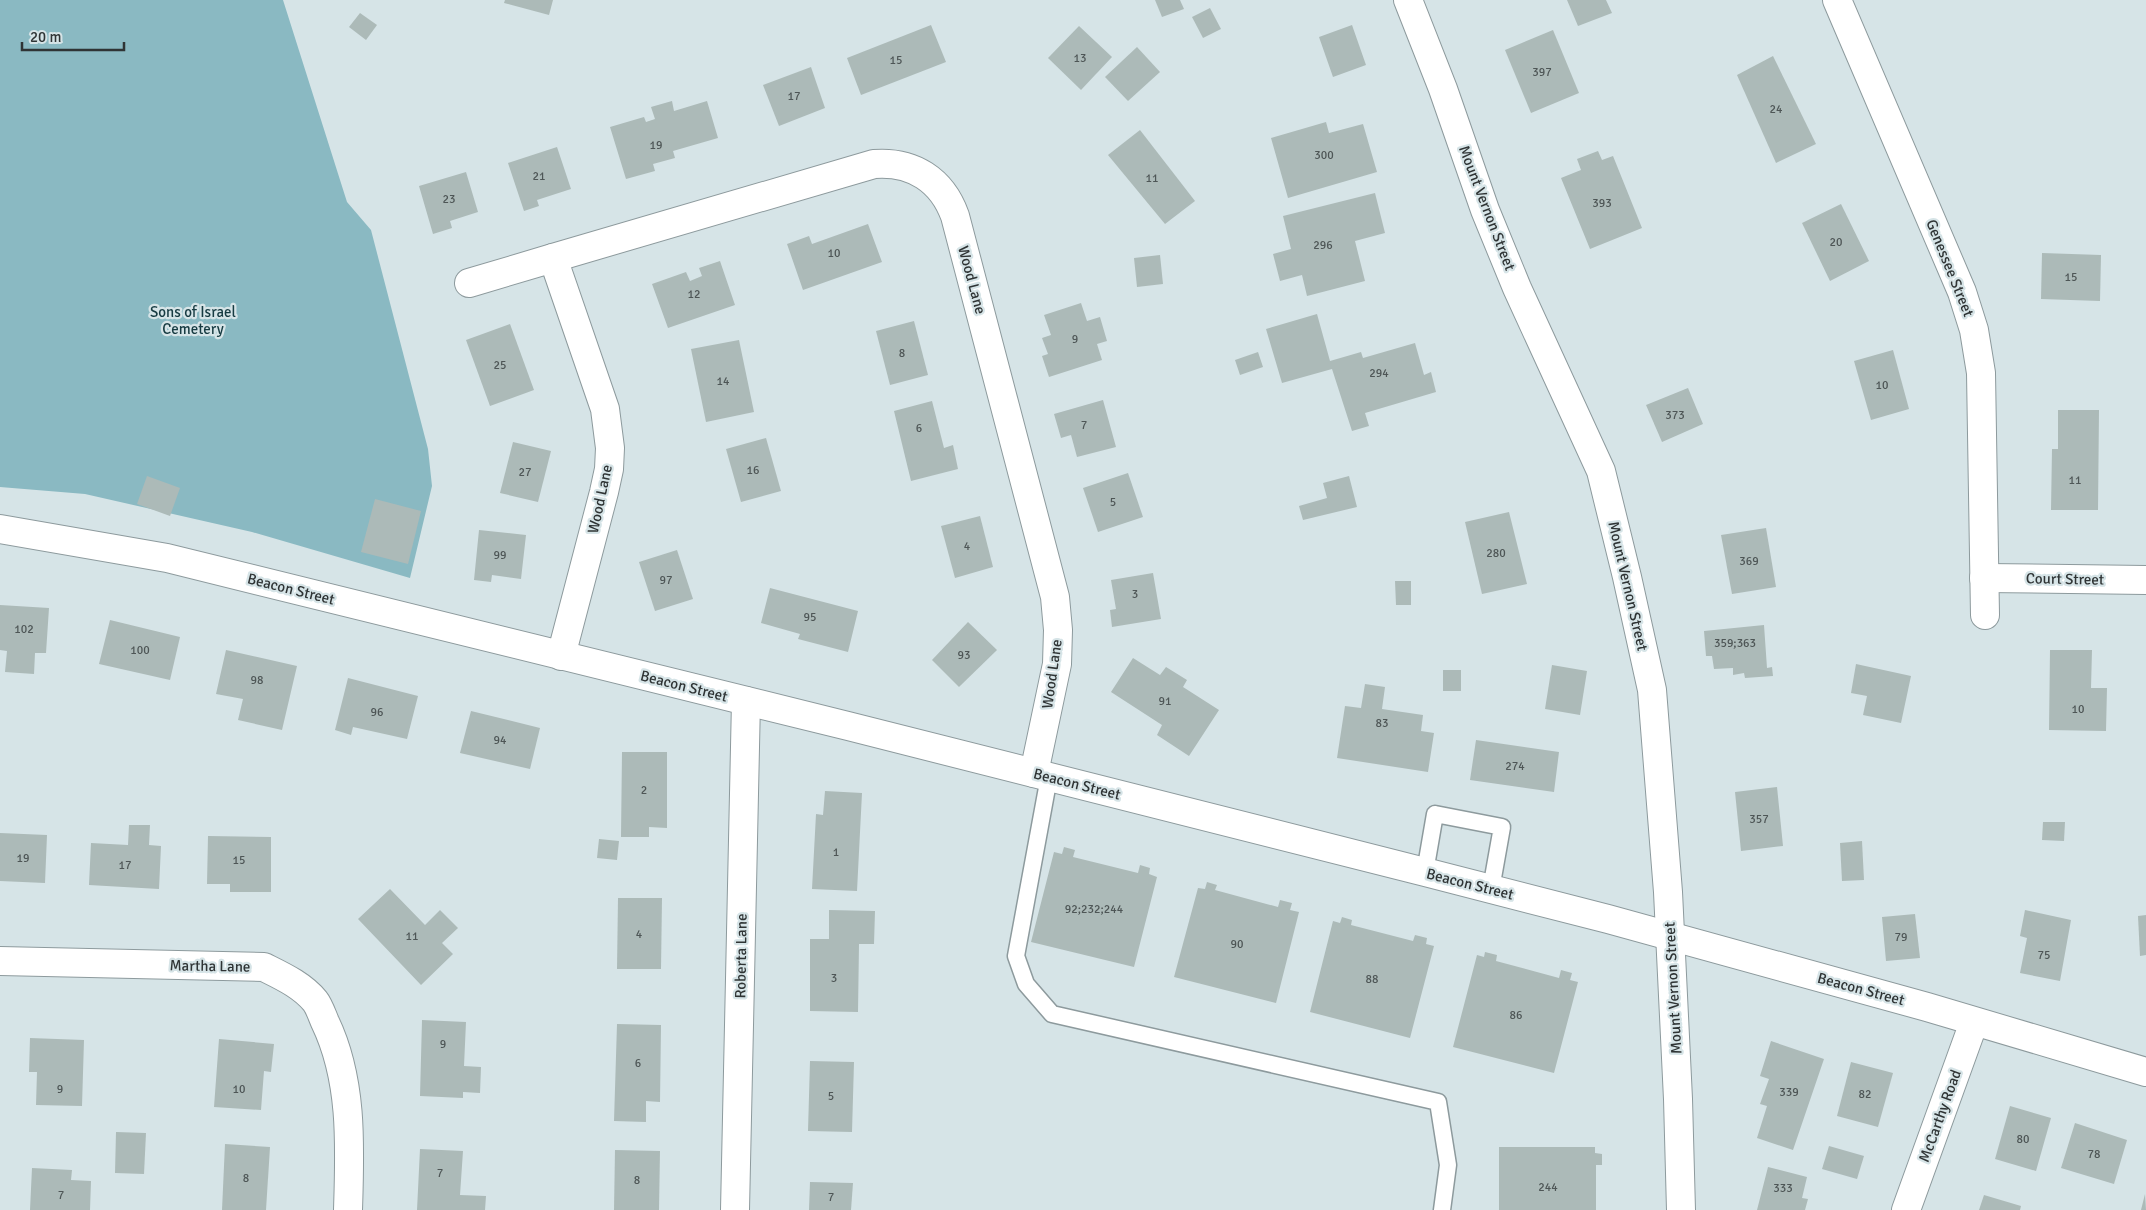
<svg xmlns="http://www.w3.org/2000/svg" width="2146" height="1210" viewBox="0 0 2146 1210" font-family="Signika,sans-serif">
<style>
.green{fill:#8ab9c2}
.building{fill:#acbab8}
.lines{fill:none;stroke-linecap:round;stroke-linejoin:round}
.lane-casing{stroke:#8d9a9d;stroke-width:19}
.street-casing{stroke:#8d9a9d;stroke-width:30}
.secondary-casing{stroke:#8d9a9d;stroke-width:30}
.lane{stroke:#fff;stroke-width:16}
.street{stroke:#fff;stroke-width:28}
.secondary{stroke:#fff;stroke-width:28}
.labels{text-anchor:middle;stroke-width:4.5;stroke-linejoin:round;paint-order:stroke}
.number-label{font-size:12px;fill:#4e5656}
.street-label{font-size:15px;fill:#2f3435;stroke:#d6e4e7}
.park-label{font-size:15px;fill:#173b42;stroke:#d6e4e7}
</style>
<rect width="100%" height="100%" fill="#d6e4e7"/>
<polygon class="green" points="0,0 283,0 347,202 371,230 428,449 432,486 410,578 252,532 85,494 0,487"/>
<g class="building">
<polygon points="505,0 553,0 549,15 504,3"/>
<polygon points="1155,0 1180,0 1184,9 1162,17"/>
<polygon points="1567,0 1606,0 1612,13 1578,26"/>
<polygon points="1210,8 1221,29 1203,38 1192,17"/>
<polygon points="360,13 377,25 366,40 349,27"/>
<polygon points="931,25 946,62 861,95 847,58"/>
<polygon points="1352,25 1366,65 1333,77 1319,37"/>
<polygon points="1079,26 1112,57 1081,90 1048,58"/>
<polygon points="1553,30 1579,93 1531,113 1505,50"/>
<polygon points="1137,47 1160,72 1128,101 1105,77"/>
<polygon points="1773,56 1816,144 1776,163 1737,75"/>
<polygon points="811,67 825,108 779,126 763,85"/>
<polygon points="672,101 674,111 707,101 718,138 673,151 675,158 653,164 655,171 626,179 610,127 644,117 646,122 655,119 651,107"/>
<polygon points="1326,122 1329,133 1363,124 1377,172 1288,198 1271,138"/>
<polygon points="1140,130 1195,201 1165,224 1108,155"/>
<polygon points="557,147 571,189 537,200 539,206 524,211 508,163"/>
<polygon points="1598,151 1602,160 1613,156 1642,228 1590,249 1561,178 1581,170 1577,159"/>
<polygon points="466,172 478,212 450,221 452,228 433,234 419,186"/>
<polygon points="1375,193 1385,233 1355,241 1365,281 1307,296 1302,275 1280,281 1273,254 1291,249 1283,216"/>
<polygon points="1841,204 1869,261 1830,281 1802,223"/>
<polygon points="868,224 882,262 803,290 787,244 809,236 812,244"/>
<polygon points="2042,253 2101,255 2100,301 2041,299"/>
<polygon points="1160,255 1163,284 1137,287 1134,258"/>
<polygon points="720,261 735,305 668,328 652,284 686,272 690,281 702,276 699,268"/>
<polygon points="1081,303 1087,321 1100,317 1107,341 1097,344 1102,360 1049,377 1042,356 1048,354 1042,338 1051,335 1044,315"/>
<polygon points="1317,314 1330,361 1361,352 1363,358 1415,343 1424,375 1431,372 1436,392 1365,413 1369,426 1352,431 1332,369 1282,383 1266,329"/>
<polygon points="914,321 928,375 890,385 876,331"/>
<polygon points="510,324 534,390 490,406 466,340"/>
<polygon points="739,340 754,412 706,422 691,349"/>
<polygon points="1893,350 1909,409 1871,420 1854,361"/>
<polygon points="1258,352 1263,367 1240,375 1235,360"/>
<polygon points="1688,388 1703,424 1662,442 1646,405"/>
<polygon points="1103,400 1116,447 1077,457 1071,435 1061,438 1054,414"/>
<polygon points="932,401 944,448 953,445 958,469 911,481 894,411"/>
<polygon points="2058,410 2099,410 2098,510 2051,510 2052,449 2058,449"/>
<polygon points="766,438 781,491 741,502 726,449"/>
<polygon points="513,442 551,451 538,502 500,493"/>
<polygon points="1128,473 1143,517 1098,532 1083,488"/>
<polygon points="147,476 180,488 170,516 137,504"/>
<polygon points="1349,476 1357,507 1303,520 1299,506 1327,498 1323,483"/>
<polygon points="375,499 421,511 408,564 361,552"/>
<polygon points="1509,512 1527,584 1482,594 1465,522"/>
<polygon points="980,516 993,567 955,578 941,526"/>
<polygon points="1766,528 1776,587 1732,594 1721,535"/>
<polygon points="479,530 526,535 521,579 492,575 491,582 474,580"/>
<polygon points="677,550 693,599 655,611 639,562"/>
<polygon points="1153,573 1161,619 1112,627 1110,610 1116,609 1111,580"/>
<polygon points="1395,581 1411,581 1411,605 1396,605"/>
<polygon points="770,588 858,611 848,652 798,639 800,634 761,623"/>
<polygon points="0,605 49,608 46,653 35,653 34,674 5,672 7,651 0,650"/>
<polygon points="110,620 180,637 170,680 99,664"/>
<polygon points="968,622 997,650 959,687 932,660"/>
<polygon points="1764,625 1767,668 1772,667 1773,676 1745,678 1744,673 1733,675 1733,668 1714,669 1712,656 1706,656 1704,631"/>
<polygon points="226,650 297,666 282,730 238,720 243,699 216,694"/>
<polygon points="2050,650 2092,650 2091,688 2107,688 2106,731 2049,730"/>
<polygon points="1133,658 1160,675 1166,667 1187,680 1183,687 1219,710 1189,756 1157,735 1162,725 1111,692"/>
<polygon points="1856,664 1911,676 1901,723 1863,715 1867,696 1851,693"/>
<polygon points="1552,665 1587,671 1580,715 1545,709"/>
<rect x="1443" y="670" width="18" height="21"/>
<polygon points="348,678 418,696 407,739 353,727 351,735 335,730"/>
<polygon points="1365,684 1385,687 1382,709 1423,715 1421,731 1434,733 1428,772 1337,758 1345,706 1361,708"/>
<polygon points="471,711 540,728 530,769 460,753"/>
<polygon points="1476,740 1559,752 1554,792 1470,780"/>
<polygon points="622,752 667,752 667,828 649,827 649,837 621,837"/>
<polygon points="1777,787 1783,846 1741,851 1735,792"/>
<polygon points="825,791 862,793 857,891 812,889 816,814 823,815"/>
<polygon points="2043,822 2065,822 2064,841 2042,840"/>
<polygon points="129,825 150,825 149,845 161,846 159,889 89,885 91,843 128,845"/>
<polygon points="0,833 47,835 45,883 0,881"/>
<polygon points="208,836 271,837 271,892 230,892 230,884 207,884"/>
<polygon points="599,839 619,841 617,860 597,858"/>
<polygon points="1862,841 1864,880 1842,881 1840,843"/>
<polygon points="1064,847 1075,850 1073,857 1138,873 1140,865 1150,868 1149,874 1157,877 1134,967 1031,942 1054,852 1062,854"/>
<polygon points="1207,882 1217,885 1215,890 1278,907 1280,900 1292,903 1290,910 1299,912 1276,1003 1174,977 1198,888 1205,889"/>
<polygon points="390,889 425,925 440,910 458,928 442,943 453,954 421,985 358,919"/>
<polygon points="618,898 662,898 661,969 617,969"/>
<polygon points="829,910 875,911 874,944 859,944 858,1012 810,1011 810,939 829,939"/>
<polygon points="2025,910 2071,920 2060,981 2020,973 2027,938 2020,936"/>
<polygon points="1915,914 1920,958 1886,961 1882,917"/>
<polygon points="2146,915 2146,955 2140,956 2138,916"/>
<polygon points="1342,917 1352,920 1351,925 1413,941 1415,935 1427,938 1426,944 1434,946 1410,1038 1310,1012 1333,921 1340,923"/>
<polygon points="1485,952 1497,955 1496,961 1559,978 1561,970 1572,973 1570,980 1578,982 1554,1073 1453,1047 1477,955 1484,957"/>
<polygon points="422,1020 466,1022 464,1066 481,1067 480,1093 463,1092 463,1098 420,1096"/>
<polygon points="617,1024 661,1025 660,1102 646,1101 646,1122 614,1121"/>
<polygon points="30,1038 84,1040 82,1106 36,1105 37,1072 29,1072"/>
<polygon points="219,1039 274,1044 271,1072 264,1071 261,1110 214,1107"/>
<polygon points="1771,1041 1824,1059 1793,1150 1757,1138 1767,1106 1760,1104 1769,1079 1760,1076"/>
<polygon points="810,1061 854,1062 852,1132 808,1131"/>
<polygon points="1851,1062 1893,1073 1878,1127 1837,1116"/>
<polygon points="2010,1106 2051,1118 2036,1171 1995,1159"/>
<polygon points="2075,1123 2127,1140 2114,1184 2061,1168"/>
<polygon points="116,1132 146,1133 144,1174 115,1173"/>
<polygon points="225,1144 270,1147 266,1210 222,1210"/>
<polygon points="1829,1146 1864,1156 1857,1179 1822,1169"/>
<polygon points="1499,1147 1595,1147 1595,1153 1602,1154 1602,1165 1596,1165 1596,1210 1499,1210"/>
<polygon points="420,1149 463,1151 460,1195 486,1196 485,1210 417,1210"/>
<polygon points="615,1150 660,1151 659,1210 614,1210"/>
<polygon points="1768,1167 1807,1177 1802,1198 1808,1199 1805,1210 1757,1210"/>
<polygon points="32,1168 72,1170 71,1180 91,1181 90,1210 30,1210"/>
<polygon points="810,1182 853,1183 851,1210 809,1210"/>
<polygon points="2145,1194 2146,1210 2141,1210"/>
<polygon points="1984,1195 2021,1206 2020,1210 1979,1210"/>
</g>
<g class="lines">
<g class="lane-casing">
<g id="lane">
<polyline points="1049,777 1016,956 1026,984 1052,1014 1438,1102 1448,1165 1442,1210"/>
<polyline points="1425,872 1435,814 1502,827 1491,889"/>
</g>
</g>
<g class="street-casing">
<g id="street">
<polyline points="1837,0 1962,292 1974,330 1981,373 1985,615"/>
<polyline points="469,283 553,258"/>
<polyline points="1984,578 2146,580"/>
<path d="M561,656l43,-164 5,-23 1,-21 -5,-39 -52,-151 321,-94c39,-3 68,16 81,52l100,381 3,33 -1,34 -23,109"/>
<path d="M0,961l264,6c18,9 38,18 51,34 4,5 7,14 10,21 28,58 25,125 23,188"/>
<polyline points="735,1210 746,701"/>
<polyline points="1906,1210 1974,1022"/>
</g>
</g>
<g class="secondary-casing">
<g id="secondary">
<polyline points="1408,0 1443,89 1485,210 1517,288 1601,471 1627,577 1652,690 1668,892 1678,1099 1681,1210"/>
<polyline points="0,529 167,558 848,726 1425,872 1608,919 1927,1007 2146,1072"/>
</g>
</g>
<use href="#lane" class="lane"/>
<use href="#street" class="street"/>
<use href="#secondary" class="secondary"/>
</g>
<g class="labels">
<g class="number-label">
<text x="1080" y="62">13</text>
<text x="896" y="64">15</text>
<text x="1542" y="76">397</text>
<text x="794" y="100">17</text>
<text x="1776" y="113">24</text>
<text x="656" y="149">19</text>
<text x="1324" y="159">300</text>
<text x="539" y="180">21</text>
<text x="1152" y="182">11</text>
<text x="449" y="203">23</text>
<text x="1602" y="207">393</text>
<text x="1836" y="246">20</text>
<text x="1323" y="249">296</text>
<text x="834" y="257">10</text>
<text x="2071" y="281">15</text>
<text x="694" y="298">12</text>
<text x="1075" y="343">9</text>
<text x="902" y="357">8</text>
<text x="500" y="369">25</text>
<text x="1379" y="377">294</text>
<text x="723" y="385">14</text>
<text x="1882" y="389">10</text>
<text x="1675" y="419">373</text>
<text x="1084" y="429">7</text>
<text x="919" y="432">6</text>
<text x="753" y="474">16</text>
<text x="525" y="476">27</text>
<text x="2075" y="484">11</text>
<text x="1113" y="506">5</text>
<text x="967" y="550">4</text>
<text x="1496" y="557">280</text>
<text x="500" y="559">99</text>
<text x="1749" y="565">369</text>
<text x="666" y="584">97</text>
<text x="1135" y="598">3</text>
<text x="810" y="621">95</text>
<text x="24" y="633">102</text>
<text x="1735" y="647">359;363</text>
<text x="140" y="654">100</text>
<text x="964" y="659">93</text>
<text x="257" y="684">98</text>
<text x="1165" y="705">91</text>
<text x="2078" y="713">10</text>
<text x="377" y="716">96</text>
<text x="1382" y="727">83</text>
<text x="500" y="744">94</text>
<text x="1515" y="770">274</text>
<text x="644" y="794">2</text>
<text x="1759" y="823">357</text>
<text x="836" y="856">1</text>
<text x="23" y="862">19</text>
<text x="239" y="864">15</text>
<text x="125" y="869">17</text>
<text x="1094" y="913">92;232;244</text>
<text x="639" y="938">4</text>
<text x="412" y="940">11</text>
<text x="1901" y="941">79</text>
<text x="1237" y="948">90</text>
<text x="2044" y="959">75</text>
<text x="834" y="982">3</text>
<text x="1372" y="983">88</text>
<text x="1516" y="1019">86</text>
<text x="443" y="1048">9</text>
<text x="638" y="1067">6</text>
<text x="60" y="1093">9</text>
<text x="239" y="1093">10</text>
<text x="1789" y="1096">339</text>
<text x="1865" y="1098">82</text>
<text x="831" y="1100">5</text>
<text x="2023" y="1143">80</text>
<text x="2094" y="1158">78</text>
<text x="440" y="1177">7</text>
<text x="246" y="1182">8</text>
<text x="637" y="1184">8</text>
<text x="1548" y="1191">244</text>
<text x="1783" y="1192">333</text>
<text x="61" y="1199">7</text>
<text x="831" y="1201">7</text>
</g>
<g class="street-label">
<text transform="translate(1487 208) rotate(69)" y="5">Mount Vernon Street</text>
<text transform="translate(1950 268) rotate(68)" y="5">Genessee Street</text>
<text transform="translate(972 280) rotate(75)" y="5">Wood Lane</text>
<text transform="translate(600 499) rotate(-78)" y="5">Wood Lane</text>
<text transform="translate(2065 579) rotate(1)" y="5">Court Street</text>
<text transform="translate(1628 586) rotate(77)" y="5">Mount Vernon Street</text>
<text transform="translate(291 589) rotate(14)" y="5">Beacon Street</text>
<text transform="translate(1052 674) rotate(-82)" y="5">Wood Lane</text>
<text transform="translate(684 686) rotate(14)" y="5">Beacon Street</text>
<text transform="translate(1077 784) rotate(14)" y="5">Beacon Street</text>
<text transform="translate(1470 884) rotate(14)" y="5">Beacon Street</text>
<text transform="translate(741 956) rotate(-89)" y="5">Roberta Lane</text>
<text transform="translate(210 966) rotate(1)" y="5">Martha Lane</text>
<text transform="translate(1673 988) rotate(-93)" y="5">Mount Vernon Street</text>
<text transform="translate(1861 989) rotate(15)" y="5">Beacon Street</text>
<text transform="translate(1940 1116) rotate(-70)" y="5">McCarthy Road</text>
</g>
<g class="park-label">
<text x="193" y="317">Sons of Israel<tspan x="193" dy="17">Cemetery</tspan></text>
</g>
</g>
<path d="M22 42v8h102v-8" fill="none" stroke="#2f3435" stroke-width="2.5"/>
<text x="30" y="42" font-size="15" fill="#2f3435" stroke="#d6e4e7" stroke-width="4" paint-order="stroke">20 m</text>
</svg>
